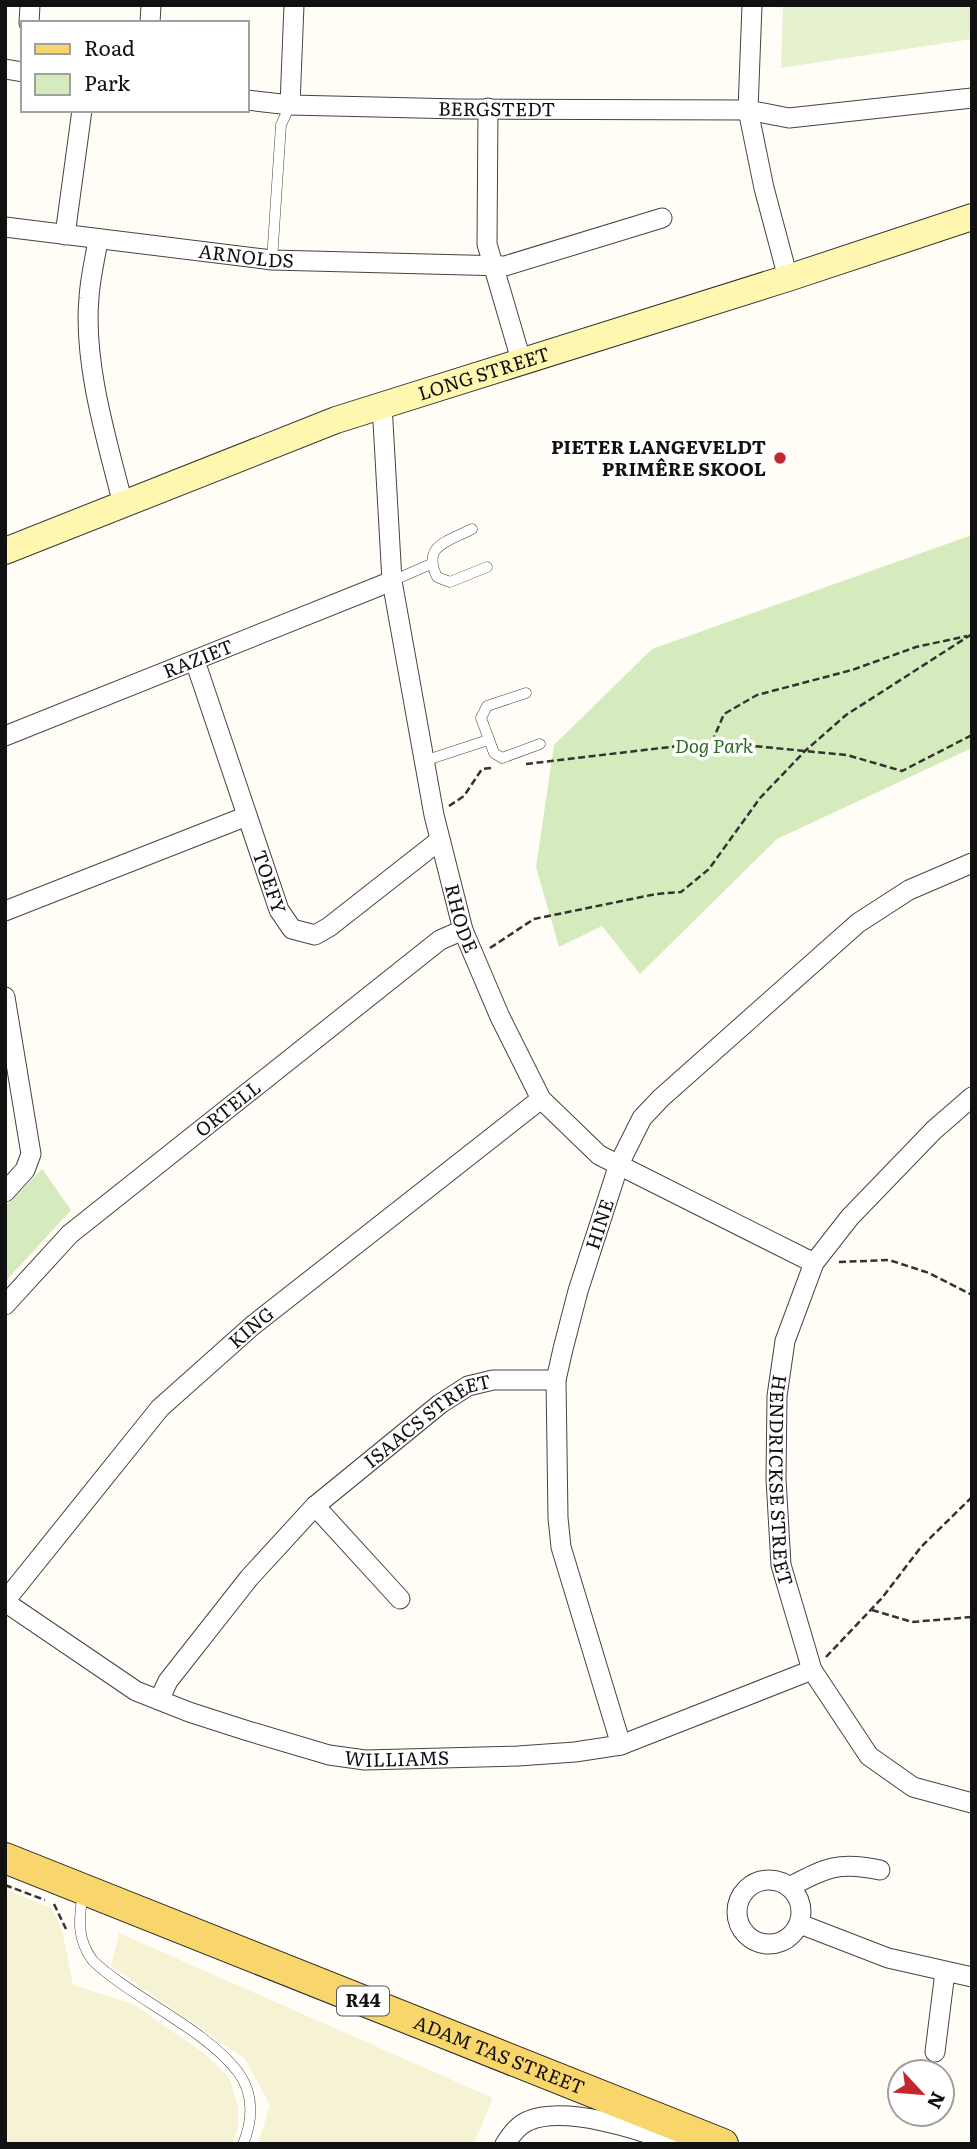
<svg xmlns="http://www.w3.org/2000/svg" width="977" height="2149" viewBox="0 0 977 2149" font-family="Literata,serif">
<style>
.farmland{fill:#f6f3d4}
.green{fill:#d5ebbd}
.pitch{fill:#e6f2cf}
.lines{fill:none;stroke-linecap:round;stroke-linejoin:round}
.lane-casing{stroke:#444;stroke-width:11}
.street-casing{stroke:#444;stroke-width:21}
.secondary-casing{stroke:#333;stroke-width:28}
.primary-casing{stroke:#222;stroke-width:32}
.path{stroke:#333;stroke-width:2.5;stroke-dasharray:7 3.5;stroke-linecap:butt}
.lane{stroke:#fff;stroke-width:10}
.street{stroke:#fff;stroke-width:19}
.secondary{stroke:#fff6b0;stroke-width:26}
.primary{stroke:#f9d66b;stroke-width:30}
.poi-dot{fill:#c4262e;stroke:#fff;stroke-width:2.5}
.labels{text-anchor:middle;stroke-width:7;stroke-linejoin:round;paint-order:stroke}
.shield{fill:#fff;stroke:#585858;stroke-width:2}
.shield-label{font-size:18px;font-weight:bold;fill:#111}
.street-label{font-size:19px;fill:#111;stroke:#fff}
.poi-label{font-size:19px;font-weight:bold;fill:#111;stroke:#fff;text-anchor:end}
.park-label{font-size:19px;font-style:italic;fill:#2f6b1f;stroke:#fff}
</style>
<rect width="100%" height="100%" fill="#fffdf5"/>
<g class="farmland">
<polygon points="5,1889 53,1909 63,1934 73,1985 133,2004 205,2054 229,2077 238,2107 238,2128 232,2144 5,2144"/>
<polygon points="119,1933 493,2098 474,2144 258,2144 270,2105 245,2059 111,1966"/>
</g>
<g class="green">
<polygon points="972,535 972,748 777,839 640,974 602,926 559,947 536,867 554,745 652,649"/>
<polygon points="42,1169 71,1210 5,1282 5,1207"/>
</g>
<polygon class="pitch" points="783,5 972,5 972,39 781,68"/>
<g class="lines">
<g class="lane-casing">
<g id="lane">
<polyline points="272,260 281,125 290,105"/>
<path d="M472,529c-25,13 -50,16 -35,48l13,5 37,-15"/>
<polyline points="392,581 431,564"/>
<polyline points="526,693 487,706 481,718 494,753 502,758 540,744"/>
<polyline points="424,761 488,740"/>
<path d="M83,1891c-4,28 -7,47 10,70 42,39 111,67 145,111 16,21 15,49 5,72"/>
</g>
</g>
<g class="street-casing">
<g id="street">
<polyline points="752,5 748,110 764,188 788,278"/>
<polyline points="29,23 30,5"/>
<polyline points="150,23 151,5"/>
<polyline points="5,69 23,72"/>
<path id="s1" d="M247,100l43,5 170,4 288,1 41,8 183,-20"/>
<polyline points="290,105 294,5"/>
<polyline points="488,108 487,244 521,360"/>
<path id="s2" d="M5,227l267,33 233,6 157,-48"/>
<polyline points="65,235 82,110"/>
<path d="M98,240c-3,19 -8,39 -9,58 -6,65 18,143 34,206"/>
<path id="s3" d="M382,404l10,177 42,234 29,115 37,87 41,82 58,56 215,108"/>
<path id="s4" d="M195,661l84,249 13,19 23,6 14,-8 111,-87"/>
<path id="s5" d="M5,736l387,-155"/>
<polyline points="5,911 247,816"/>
<polyline points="5,997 31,1154 25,1170 5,1192"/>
<path id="s6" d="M972,1097l-38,33 -84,87 -36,46 -29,78 -8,55 -1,83 5,86 31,105 57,86 44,31 59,16"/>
<path id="s7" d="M5,1305l65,-71 370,-294 23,-10"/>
<polyline points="315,1506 400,1599"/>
<path id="s8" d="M5,1601l155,-193 92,-82 289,-227"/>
<path id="s9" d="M5,1602l131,89 53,21 59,19 81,24 36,5 153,-4 57,-4 46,-7 191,-75"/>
<path id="s10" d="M159,1700l9,-19 81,-103 66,-72 125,-102 28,-18 25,-6h63"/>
<path id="s11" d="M621,1745l-60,-198 -3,-29 -2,-138 7,-31 15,-58 41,-127 23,-46 19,-20 197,-175 51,-33 63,-27"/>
<circle cx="769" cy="1912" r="32"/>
<path d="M789,1887c37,-19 49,-26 91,-17"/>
<polyline points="800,1924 888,1958 972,1977"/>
<polyline points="935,2052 945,1972"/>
<path d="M505,2144c6,-9 13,-19 23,-23 36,-16 112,8 148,23"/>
</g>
</g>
<g class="secondary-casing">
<g id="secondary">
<path id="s12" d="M5,551l331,-131 452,-142 184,-61"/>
</g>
</g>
<g class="primary-casing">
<g id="primary">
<path id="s13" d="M5,1858l718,286"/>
</g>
</g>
<g class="path">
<polyline points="712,742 724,714 757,695 852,670 916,647 967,636"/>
<polyline points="526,764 712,742 847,755 902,771 972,735"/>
<polyline points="449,806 464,796 482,769 491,768"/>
<polyline points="490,948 534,919 656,894 681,892 709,869 760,798 805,751 846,715 972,634"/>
<polyline points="839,1262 889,1260 929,1273 972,1295"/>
<polyline points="872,1610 912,1622 972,1617"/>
<polyline points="826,1657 882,1598 921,1547 972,1497"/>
<polyline points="5,1885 45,1900"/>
<polyline points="54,1904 66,1929"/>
</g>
<use href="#lane" class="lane"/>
<use href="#street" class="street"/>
<use href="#secondary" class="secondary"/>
<use href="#primary" class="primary"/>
</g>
<circle class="poi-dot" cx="780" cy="458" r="7"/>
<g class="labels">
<rect class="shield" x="337" y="1986.5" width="52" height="29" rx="5"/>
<g class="shield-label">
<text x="363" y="2007">R44</text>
</g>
<g class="street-label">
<text dy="7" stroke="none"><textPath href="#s1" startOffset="250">BERGSTEDT</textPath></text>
<text dy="7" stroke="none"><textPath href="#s2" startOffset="243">ARNOLDS</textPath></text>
<text dy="7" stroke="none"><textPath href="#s12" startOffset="511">LONG STREET</textPath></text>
<text dy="7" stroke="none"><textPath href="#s5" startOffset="208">RAZIET</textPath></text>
<text dy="7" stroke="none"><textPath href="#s4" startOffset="233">TOEFY</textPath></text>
<text dy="7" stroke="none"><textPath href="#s3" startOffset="522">RHODE</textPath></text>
<text dy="7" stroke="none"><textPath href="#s7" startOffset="298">ORTELL</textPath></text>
<text dy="7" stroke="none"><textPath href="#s11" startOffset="536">HINE</textPath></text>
<text dy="7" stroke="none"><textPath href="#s8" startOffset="369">KING</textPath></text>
<text dy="7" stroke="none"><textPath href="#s10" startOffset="392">ISAACS STREET</textPath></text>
<text dy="7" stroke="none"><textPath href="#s6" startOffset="453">HENDRICKSE STREET</textPath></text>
<text dy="7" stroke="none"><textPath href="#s9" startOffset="430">WILLIAMS</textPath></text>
<text dy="7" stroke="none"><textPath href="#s13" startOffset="532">ADAM TAS STREET</textPath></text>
</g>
<g class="poi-label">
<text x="766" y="454">PIETER LANGEVELDT<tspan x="766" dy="22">PRIMÊRE SKOOL</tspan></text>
</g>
<g class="park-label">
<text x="714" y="753">Dog Park</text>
</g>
</g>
<rect width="977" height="2149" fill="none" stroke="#111111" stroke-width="14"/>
<rect x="21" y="21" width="228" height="91" fill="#ffffff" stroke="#a0a0a0" stroke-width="2"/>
<rect x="35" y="44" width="35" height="10" fill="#f9d66b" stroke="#a0a0a0" stroke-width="2"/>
<text x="84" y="56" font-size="21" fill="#111111">Road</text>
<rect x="35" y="74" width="35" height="21" fill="#d5ebbd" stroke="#a0a0a0" stroke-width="2"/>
<text x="84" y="91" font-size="21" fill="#111111">Park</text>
<g transform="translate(921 2093) rotate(116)"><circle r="33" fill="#ffffff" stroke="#a0a0a0" stroke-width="2"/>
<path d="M0-5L12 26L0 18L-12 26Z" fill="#c4262e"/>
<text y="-10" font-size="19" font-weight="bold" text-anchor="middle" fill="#111111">N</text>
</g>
</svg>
